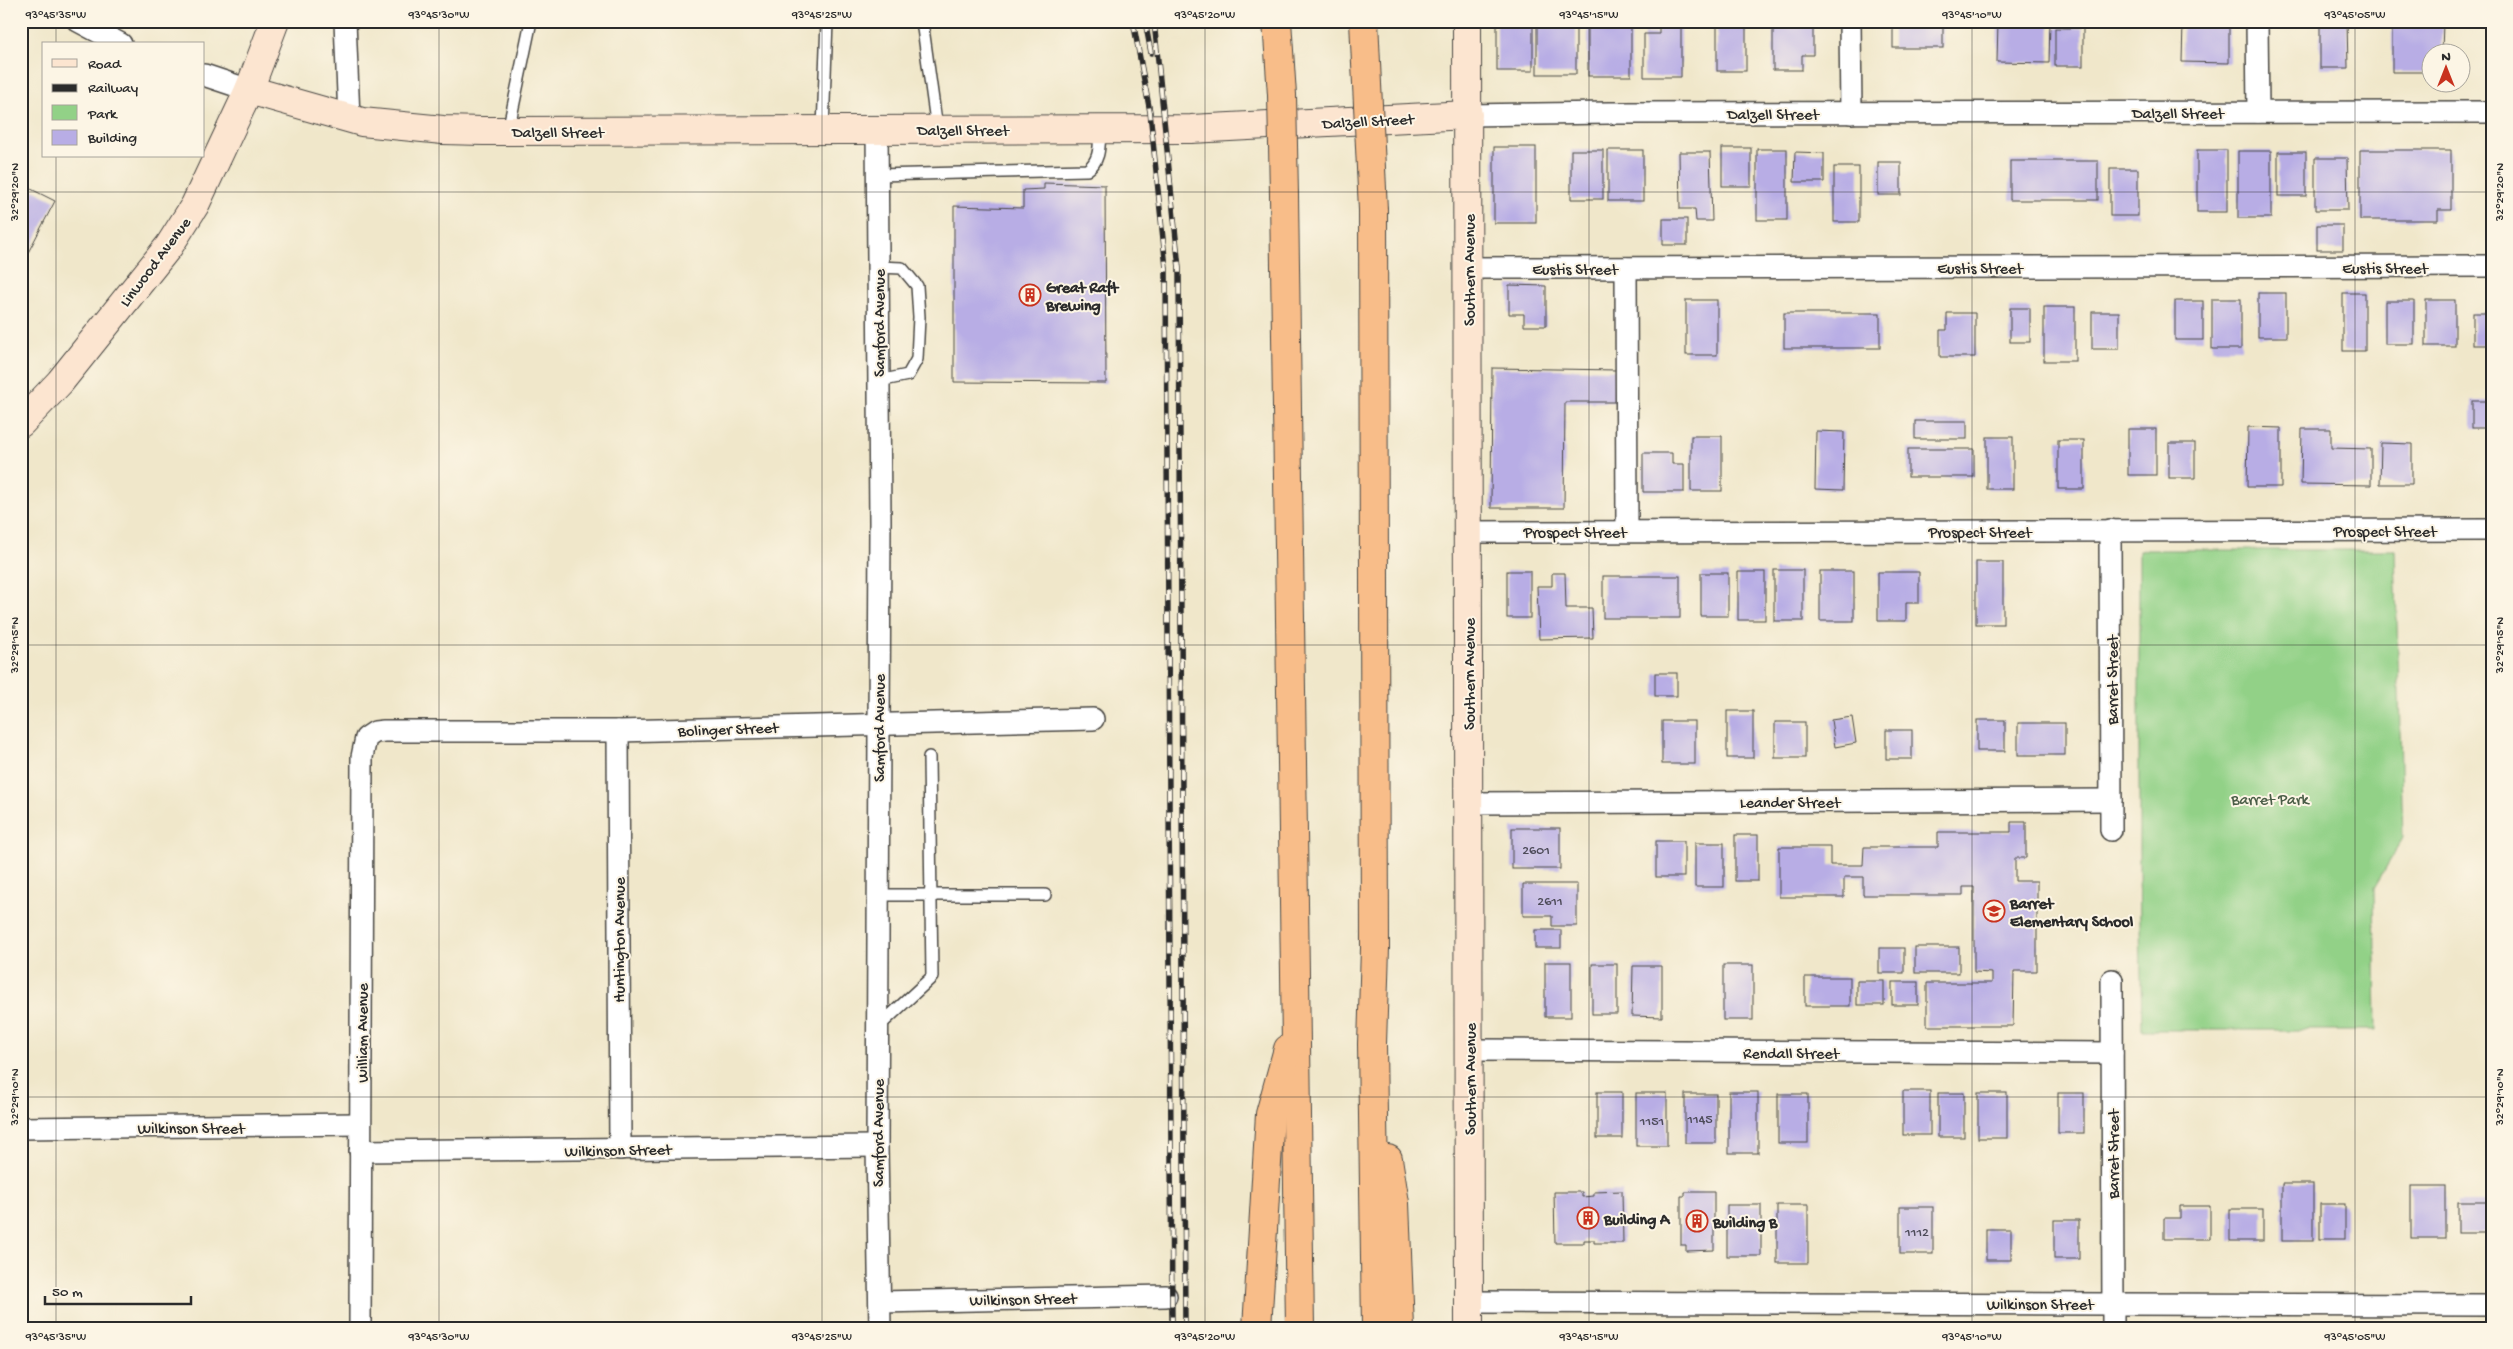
<svg xmlns="http://www.w3.org/2000/svg" width="2513" height="1349" viewBox="0 0 2513 1349" font-family="'Gochi Hand',sans-serif">
<style>
.green{fill:#92d187;stroke:#5e7e59}
.building{fill:#b8ade5}
.lines{fill:none;stroke-linecap:round;stroke-linejoin:round}
.lane-casing{stroke:#494743;stroke-width:14}
.street-casing{stroke:#494743;stroke-width:24}
.secondary-casing{stroke:#494743;stroke-width:30}
.highway-casing{stroke:#494743;stroke-width:30}
.lane{stroke:#fff;stroke-width:11}
.street{stroke:#fff;stroke-width:21}
.secondary{stroke:#fce5d0;stroke-width:28}
.highway{stroke:#f8bd89;stroke-width:28}
.rail-casing{stroke:#2b2b2b;stroke-width:5.5}
.rail{stroke:#fcf5e5;stroke-width:4;stroke-dasharray:11;stroke-linecap:butt}
.highway-bridge-casing{stroke:#494743;stroke-width:30;stroke-linecap:butt}
.highway-bridge{stroke:#f8bd89;stroke-width:28}
.ticks{fill:none;stroke:#2b2b2b;stroke-width:1;stroke-opacity:0.45}
.labels{text-anchor:middle;stroke-width:4;stroke-linejoin:round;paint-order:stroke}
.number-label{font-size:14px;fill:#4e4c5a}
.street-label{font-size:16px;fill:#2b2b2b;stroke:#fcf5e5}
.poi-label{font-size:16px;font-weight:bold;fill:#2b2b2b;stroke:#fcf5e5;text-anchor:start}
.park-label{font-size:16px;fill:#4a5d47;stroke:#fcf5e5}
.neatline{fill:none;stroke:#2b2b2b;stroke-width:2}
.ticks-label{font-size:12px;text-anchor:middle;fill:#2b2b2b}
</style>
<rect width="100%" height="100%" fill="#fcf5e5"/>
<filter id="ink" filterUnits="userSpaceOnUse"><feTurbulence type="fractalNoise" baseFrequency=".02" numOctaves="2"/><feDisplacementMap in="SourceGraphic" scale="10" xChannelSelector="R" yChannelSelector="G"/><feConvolveMatrix kernelMatrix="1 2 1 2 8 2 1 2 1" color-interpolation-filters="sRGB"/></filter>
<filter id="wash" filterUnits="userSpaceOnUse"><feTurbulence type="fractalNoise" baseFrequency=".0096" numOctaves="4" result="noise"/><feDisplacementMap in="SourceGraphic" scale="20" xChannelSelector="R" yChannelSelector="G"/><feGaussianBlur stdDeviation="1.12" result="paint"/><feColorMatrix in="noise" values="0 0 0 0 0 0 0 0 0 0 0 0 0 0 0 0 0 1.4 0 .05"/><feComposite in="paint" operator="in"/></filter>
<g filter="url(#wash)">
<rect width="100%" height="100%" fill="#f0e7ca"/>
<polygon class="green" points="2139,550 2395,550 2403,838 2374,888 2376,1030 2142,1030 2139,871"/>
<g id="blocks">
<g class="building">
<rect x="1537" y="21" width="39" height="53"/>
<rect x="1588" y="21" width="43" height="55"/>
<polygon points="1659,21 1681,21 1681,77 1644,77 1644,34 1659,34"/>
<polygon points="1773,21 1813,21 1813,55 1802,55 1802,70 1773,70"/>
<rect x="1893" y="21" width="50" height="27"/>
<polygon points="1998,21 2050,21 2049,63 1997,62"/>
<polygon points="2183,21 2229,21 2229,63 2182,62"/>
<polygon points="2320,21 2347,21 2348,68 2320,68"/>
<polygon points="2392,23 2443,23 2442,52 2430,52 2430,72 2392,72"/>
<rect x="1497" y="24" width="36" height="47"/>
<rect x="1717" y="24" width="29" height="47"/>
<rect x="2055" y="28" width="28" height="38"/>
<rect x="1494" y="147" width="42" height="76"/>
<rect x="1722" y="148" width="29" height="38"/>
<rect x="1757" y="149" width="30" height="71"/>
<rect x="1571" y="150" width="32" height="49"/>
<rect x="1608" y="150" width="35" height="51"/>
<rect x="2197" y="150" width="30" height="62"/>
<polygon points="2360,150 2451,150 2451,210 2438,210 2438,220 2360,220"/>
<rect x="2238" y="151" width="33" height="67"/>
<polygon points="1679,152 1710,152 1712,221 1696,221 1695,209 1680,209"/>
<polygon points="1795,152 1824,153 1824,182 1794,182"/>
<rect x="2278" y="152" width="28" height="44"/>
<polygon points="2315,158 2347,158 2348,210 2315,210"/>
<rect x="2010" y="161" width="88" height="39"/>
<rect x="1878" y="162" width="23" height="33"/>
<rect x="1834" y="167" width="25" height="55"/>
<rect x="2110" y="169" width="28" height="47"/>
<polygon points="1044,183 1105,185 1106,383 954,382 954,206 1023,208 1023,190 1044,189"/>
<polygon points="21,184 55,201 21,266"/>
<rect x="1663" y="219" width="24" height="26"/>
<rect x="2317" y="225" width="26" height="25"/>
<polygon points="1509,285 1546,286 1546,326 1524,326 1524,314 1509,314"/>
<rect x="2258" y="293" width="28" height="44"/>
<rect x="2343" y="293" width="22" height="58"/>
<rect x="2212" y="299" width="29" height="50"/>
<rect x="1686" y="300" width="31" height="55"/>
<rect x="2426" y="300" width="29" height="46"/>
<rect x="2175" y="301" width="28" height="39"/>
<rect x="2385" y="301" width="29" height="43"/>
<rect x="2044" y="307" width="31" height="54"/>
<rect x="2010" y="308" width="20" height="34"/>
<rect x="2092" y="312" width="27" height="37"/>
<rect x="1784" y="313" width="96" height="35"/>
<polygon points="1947,313 1975,313 1975,357 1940,357 1940,330 1947,330"/>
<rect x="2473" y="313" width="19" height="32"/>
<polygon points="1492,368 1617,370 1617,402 1565,402 1564,508 1491,508"/>
<rect x="2472" y="401" width="20" height="27"/>
<rect x="1915" y="421" width="52" height="18"/>
<polygon points="2248,427 2281,428 2281,487 2247,487"/>
<rect x="2128" y="429" width="28" height="46"/>
<polygon points="2302,429 2331,429 2331,448 2371,449 2371,485 2301,484"/>
<polygon points="1816,431 1844,432 1843,490 1815,489"/>
<rect x="1691" y="436" width="31" height="55"/>
<rect x="1987" y="437" width="26" height="52"/>
<rect x="2058" y="440" width="26" height="49"/>
<rect x="2169" y="443" width="26" height="35"/>
<polygon points="2381,443 2412,444 2412,484 2380,484"/>
<rect x="1908" y="449" width="66" height="28"/>
<polygon points="1643,453 1672,453 1672,464 1684,464 1684,492 1643,492"/>
<rect x="1976" y="562" width="27" height="62"/>
<rect x="1774" y="570" width="29" height="51"/>
<rect x="1507" y="571" width="23" height="47"/>
<rect x="1820" y="571" width="34" height="50"/>
<rect x="1738" y="572" width="27" height="48"/>
<polygon points="1878,572 1919,572 1919,603 1906,603 1906,621 1878,621"/>
<polygon points="1552,573 1565,573 1566,608 1592,608 1593,638 1539,639 1537,586 1552,586"/>
<rect x="1701" y="573" width="27" height="43"/>
<rect x="1603" y="576" width="77" height="42"/>
<rect x="1655" y="673" width="22" height="23"/>
<rect x="1727" y="711" width="26" height="47"/>
<polygon points="1852,717 1856,743 1835,747 1831,720"/>
<rect x="1977" y="720" width="28" height="31"/>
<rect x="1662" y="721" width="33" height="43"/>
<rect x="1775" y="722" width="30" height="36"/>
<rect x="2018" y="723" width="47" height="32"/>
<rect x="1886" y="730" width="26" height="29"/>
<polygon points="2011,822 2026,822 2026,858 2015,858 2015,881 2037,881 2037,971 2014,971 2013,1026 1927,1026 1927,983 1992,983 1992,973 1974,972 1974,887 1963,887 1963,895 1863,895 1863,877 1844,877 1844,897 1779,897 1779,847 1830,847 1830,865 1863,865 1864,847 1938,847 1938,832 2011,832"/>
<rect x="1512" y="828" width="48" height="41"/>
<rect x="1735" y="835" width="23" height="46"/>
<rect x="1656" y="841" width="28" height="36"/>
<rect x="1695" y="843" width="29" height="44"/>
<polygon points="1523,884 1577,884 1577,926 1552,926 1552,916 1523,916"/>
<rect x="1535" y="930" width="26" height="18"/>
<rect x="1915" y="947" width="44" height="26"/>
<rect x="1879" y="948" width="25" height="25"/>
<rect x="1545" y="962" width="26" height="55"/>
<rect x="1592" y="964" width="25" height="50"/>
<rect x="1723" y="965" width="30" height="55"/>
<polygon points="1633,966 1662,966 1662,1017 1632,1016"/>
<rect x="1805" y="977" width="45" height="29"/>
<rect x="1857" y="981" width="27" height="24"/>
<rect x="1892" y="982" width="26" height="23"/>
<rect x="1903" y="1091" width="27" height="44"/>
<rect x="1597" y="1092" width="25" height="46"/>
<rect x="1729" y="1092" width="29" height="61"/>
<rect x="1636" y="1093" width="31" height="53"/>
<rect x="1938" y="1093" width="26" height="44"/>
<rect x="1978" y="1093" width="29" height="45"/>
<rect x="2058" y="1093" width="26" height="40"/>
<rect x="1685" y="1094" width="31" height="49"/>
<rect x="1778" y="1094" width="30" height="49"/>
<rect x="2282" y="1184" width="31" height="57"/>
<rect x="2411" y="1186" width="34" height="52"/>
<polygon points="1622,1191 1623,1243 1594,1243 1594,1240 1584,1240 1584,1243 1555,1243 1554,1192 1582,1192 1582,1197 1594,1196 1594,1192"/>
<polygon points="1685,1192 1714,1192 1714,1250 1686,1251 1686,1245 1681,1245 1681,1196 1685,1196"/>
<rect x="2458" y="1202" width="34" height="31"/>
<rect x="2320" y="1204" width="25" height="35"/>
<rect x="1727" y="1205" width="34" height="51"/>
<rect x="1777" y="1205" width="31" height="58"/>
<polygon points="2180,1206 2210,1206 2210,1239 2164,1239 2164,1218 2180,1218"/>
<rect x="1900" y="1207" width="33" height="47"/>
<rect x="2230" y="1209" width="33" height="32"/>
<rect x="2054" y="1220" width="25" height="39"/>
<rect x="1986" y="1229" width="25" height="31"/>
</g>
</g>
</g>
<g filter="url(#ink)">
<use href="#blocks" fill-opacity="0" stroke="#494743" stroke-width="1"/>
<g class="lines">
<g class="lane-casing">
<g id="lane">
<polyline points="922,21 937,129"/>
<polyline points="823,129 827,21"/>
<polyline points="508,131 531,21"/>
<path d="M877,175l210,-5c14,-10 12,-25 13,-41"/>
<polyline points="878,267 902,268 917,286 919,317 917,359 908,375 879,381"/>
<polyline points="878,895 1045,895"/>
<polyline points="877,1028 932,977 929,757"/>
</g>
</g>
<g class="street-casing">
<g id="street">
<polyline points="78,21 121,44"/>
<polyline points="345,21 349,118"/>
<polyline points="1850,21 1851,113"/>
<polyline points="2257,21 2258,112"/>
<polyline points="204,75 249,90"/>
<polyline points="1468,115 1610,113 2492,112"/>
<polyline points="877,129 880,522 877,1146 880,1328"/>
<polyline points="1468,268 2492,266"/>
<polyline points="1626,268 1627,531"/>
<polyline points="2110,530 2111,830"/>
<polyline points="1468,532 2492,530"/>
<polyline points="618,731 620,1149"/>
<polyline points="1468,803 2111,800"/>
<polyline points="2112,980 2113,1328"/>
<polyline points="1469,1050 2112,1053"/>
<polyline points="21,1128 360,1124"/>
<polyline points="360,1151 877,1146"/>
<polyline points="880,1302 1166,1296"/>
<polyline points="1469,1302 2492,1305"/>
<polyline points="360,1328 362,757 366,738 375,732 384,731 618,731 1093,719"/>
</g>
</g>
<g class="secondary-casing">
<g id="secondary">
<polyline points="1467,21 1469,1328"/>
<polyline points="249,90 362,122 443,130 483,131 1191,129 1468,115"/>
<polyline points="21,423 60,382 169,246 195,205 249,90 275,21"/>
</g>
</g>
<g class="highway-casing">
<g id="highway">
<polyline points="1284,195 1300,1328"/>
<polyline points="1373,210 1375,948 1372,1044 1376,1328"/>
<polyline points="1388,1159 1395,1203 1400,1328"/>
<polyline points="1257,1328 1270,1114 1288,1049"/>
</g>
</g>
<use href="#lane" class="lane"/>
<use href="#street" class="street"/>
<use href="#secondary" class="secondary"/>
<use href="#highway" class="highway"/>
<g class="rail-casing">
<g id="rail">
<polyline points="1133,21 1150,112 1166,268 1172,1328"/>
<polyline points="1145,21 1151,53"/>
<polyline points="1154,21 1179,268 1185,1328"/>
</g>
</g>
<use href="#rail" class="rail"/>
<g class="highway-bridge-casing">
<g id="highway-bridge">
<polyline points="1277,21 1282,95 1284,195"/>
<polyline points="1364,21 1373,210"/>
</g>
</g>
<use href="#highway-bridge" class="highway-bridge"/>
</g>
</g>
<path class="ticks" d="M56,21v23M439,21v1307M822,21v1307M1205,21v1307M1589,21v1307M1972,21v1307M2355,21v1307M56,156v1172M21,192h2471M21,645h2471M21,1097h2471"/>
<defs>
<g id="building-ring" transform="scale(1.125)"><circle r="9.5" fill="#fcf5e5" stroke="#c8321e" stroke-width="1.5"/><path d="M-4-6H4V6H1V3H-1V6H-4ZM-2.5-4.3h1.7v1.8h-1.7ZM.8-4.3h1.7v1.8H.8ZM-2.5-1h1.7V.8h-1.7ZM.8-1h1.7V.8H.8Z" fill="#c8321e"/></g>
<g id="school-ring" transform="scale(1.125)"><circle r="9.5" fill="#fcf5e5" stroke="#c8321e" stroke-width="1.5"/><path d="M0-5L7-2L0 1L-7-2ZM-4 1L0 2.5L4 1V4Q0 6-4 4Z" fill="#c8321e"/></g>
</defs>
<g fill-rule="evenodd">
<use href="#building-ring" x="1030" y="295"/>
<use href="#school-ring" x="1994" y="911"/>
<use href="#building-ring" x="1588" y="1218"/>
<use href="#building-ring" x="1697" y="1221"/>
</g>
<g class="labels">
<g class="number-label">
<text x="1536" y="854">2601</text>
<text x="1550" y="905">2611</text>
<text x="1700" y="1123">1145</text>
<text x="1652" y="1125">1151</text>
<text x="1917" y="1236">1112</text>
</g>
<g class="street-label">
<text x="2178" y="118">Dalzell Street</text>
<text x="1773" y="119">Dalzell Street</text>
<text transform="translate(1368 120) rotate(-3)" y="6">Dalzell Street</text>
<text x="963" y="135">Dalzell Street</text>
<text x="558" y="137">Dalzell Street</text>
<text transform="translate(154 261) rotate(-53)" y="6">Linwood Avenue</text>
<text x="1980" y="273">Eustis Street</text>
<text x="2385" y="273">Eustis Street</text>
<text x="1575" y="274">Eustis Street</text>
<text transform="translate(1468 270) rotate(-90)" y="6">Southern Avenue</text>
<text transform="translate(878 323) rotate(-90)" y="6">Samford Avenue</text>
<text x="2385" y="536">Prospect Street</text>
<text x="1575" y="537">Prospect Street</text>
<text x="1980" y="537">Prospect Street</text>
<text transform="translate(1468 674) rotate(-90)" y="6">Southern Avenue</text>
<text transform="translate(2111 680) rotate(-90)" y="6">Barret Street</text>
<text transform="translate(728 728) rotate(-2)" y="6">Bolinger Street</text>
<text transform="translate(878 728) rotate(-90)" y="6">Samford Avenue</text>
<text x="1790" y="807">Leander Street</text>
<text transform="translate(618 940) rotate(-90)" y="6">Huntington Avenue</text>
<text transform="translate(361 1033) rotate(-90)" y="6">William Avenue</text>
<text x="1791" y="1058">Rendall Street</text>
<text transform="translate(1469 1079) rotate(-90)" y="6">Southern Avenue</text>
<text x="191" y="1133">Wilkinson Street</text>
<text transform="translate(877 1133) rotate(-90)" y="6">Samford Avenue</text>
<text transform="translate(618 1149) rotate(-1)" y="6">Wilkinson Street</text>
<text transform="translate(2112 1154) rotate(-90)" y="6">Barret Street</text>
<text transform="translate(1023 1298) rotate(-1)" y="6">Wilkinson Street</text>
<text x="2040" y="1309">Wilkinson Street</text>
</g>
<g class="poi-label">
<text x="1046" y="292">Great Raft<tspan x="1046" dy="18">Brewing</tspan></text>
<text x="2010" y="908">Barret<tspan x="2010" dy="18">Elementary School</tspan></text>
<text x="1604" y="1224">Building A</text>
<text x="1713" y="1227">Building B</text>
</g>
<g class="park-label">
<text x="2270" y="804">Barret Park</text>
</g>
</g>
<rect width="2513" height="1349" fill="none" stroke="#fcf5e5" stroke-width="55"/>
<rect x="42" y="42" width="162" height="115" fill="#fcf5e5" stroke="#a8a49b"/>
<rect x="52" y="59" width="25" height="8" fill="#fce5d0" stroke="#a8a49b"/>
<text x="88" y="68" font-size="15" fill="#2b2b2b">Road</text>
<rect x="52" y="84" width="25" height="8" fill="#2b2b2b" stroke="#a8a49b"/>
<text x="88" y="92" font-size="15" fill="#2b2b2b">Railway</text>
<rect x="52" y="105" width="25" height="15" fill="#92d187" stroke="#a8a49b"/>
<text x="88" y="118" font-size="15" fill="#2b2b2b">Park</text>
<rect x="52" y="130" width="25" height="15" fill="#b8ade5" stroke="#a8a49b"/>
<text x="88" y="142" font-size="15" fill="#2b2b2b">Building</text>
<g transform="translate(2446 68)"><circle r="24" fill="#fcf5e5" stroke="#a8a49b"/>
<path d="M0-4L9 19L0 12L-9 19Z" fill="#c8321e"/>
<text y="-8" font-size="14" font-weight="bold" text-anchor="middle" fill="#2b2b2b">N</text>
</g>
<path d="M45 1296v8h146v-8" fill="none" stroke="#2b2b2b" stroke-width="2.5"/>
<text x="52" y="1296" font-size="15" fill="#2b2b2b" stroke="#fcf5e5" stroke-width="4" paint-order="stroke">50 m</text>
<rect x="28" y="28" width="2458" height="1294" class="neatline"/>
<g class="ticks-label">
<text x="56" y="18">93°45'35"W</text>
<text x="439" y="18">93°45'30"W</text>
<text x="822" y="18">93°45'25"W</text>
<text x="1205" y="18">93°45'20"W</text>
<text x="1589" y="18">93°45'15"W</text>
<text x="1972" y="18">93°45'10"W</text>
<text x="2355" y="18">93°45'05"W</text>
<text transform="translate(14 192) rotate(-90)" y="4">32°29'20"N</text>
<text transform="translate(2499 192) rotate(-90)" y="4">32°29'20"N</text>
<text transform="translate(14 645) rotate(-90)" y="4">32°29'15"N</text>
<text transform="translate(2499 645) rotate(-90)" y="4">32°29'15"N</text>
<text transform="translate(14 1097) rotate(-90)" y="4">32°29'10"N</text>
<text transform="translate(2499 1097) rotate(-90)" y="4">32°29'10"N</text>
<text x="56" y="1340">93°45'35"W</text>
<text x="439" y="1340">93°45'30"W</text>
<text x="822" y="1340">93°45'25"W</text>
<text x="1205" y="1340">93°45'20"W</text>
<text x="1589" y="1340">93°45'15"W</text>
<text x="1972" y="1340">93°45'10"W</text>
<text x="2355" y="1340">93°45'05"W</text>
</g>
</svg>
